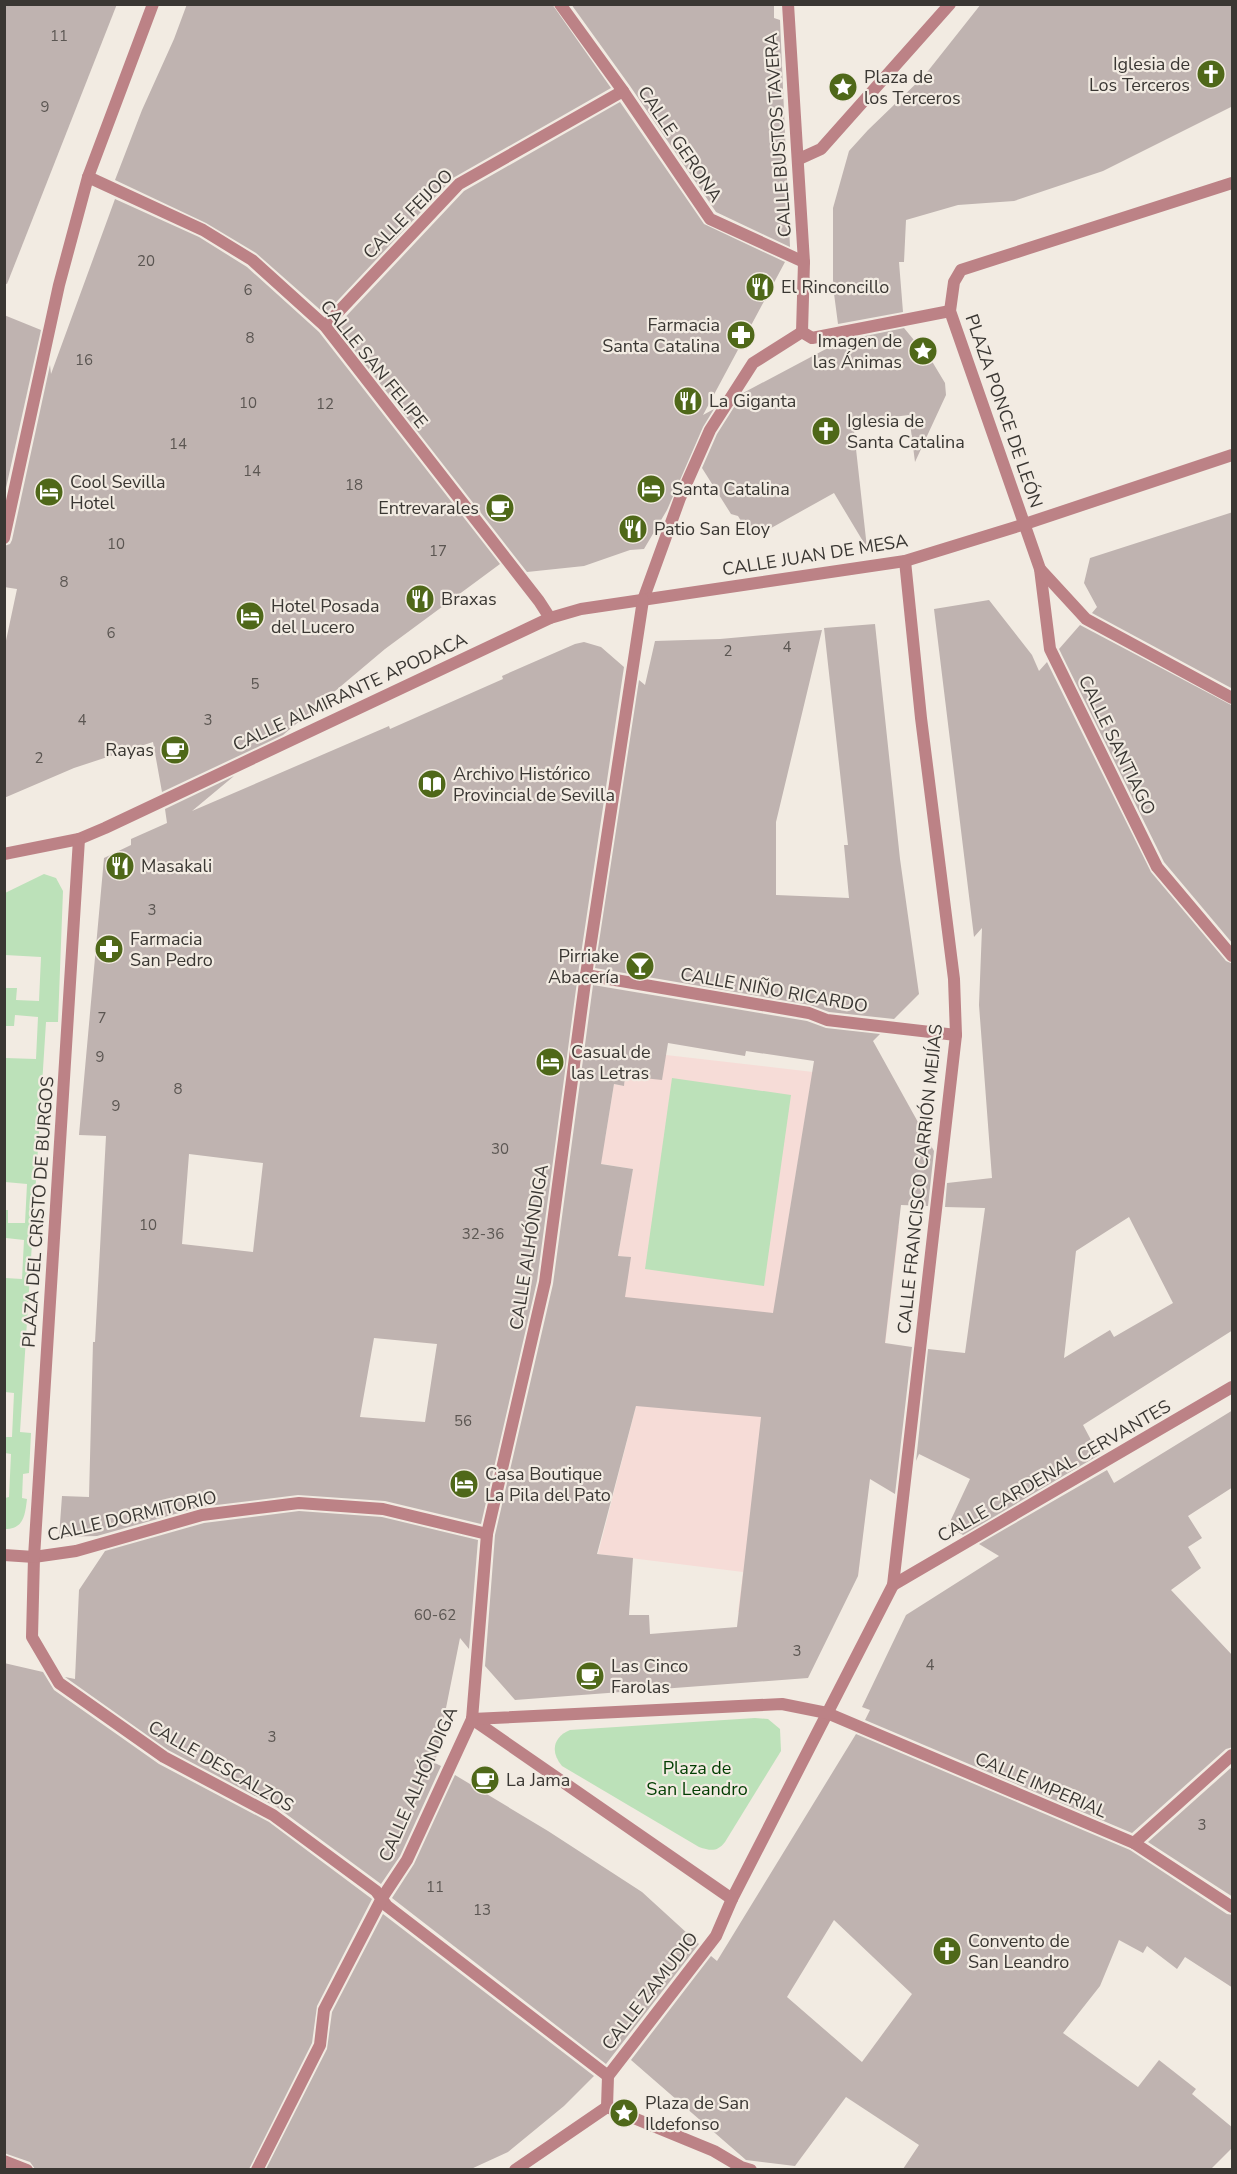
<svg xmlns="http://www.w3.org/2000/svg" width="1237" height="2174" viewBox="0 0 1237 2174" font-family="'Nunito Sans',sans-serif">
<style>
.education{fill:#f6dcd7}
.green{fill:#bce1b9}
.building{fill:#bfb3b0;fill-rule:evenodd}
.lines{fill:none;stroke-linecap:round;stroke-linejoin:round}
.pedestrian{stroke:#bc8286;stroke-width:12}
.minor{stroke:#bc8286;stroke-width:12}
.labels{text-anchor:middle;stroke-width:4.5;stroke-linejoin:round;paint-order:stroke}
.number-label{font-size:15px;fill:#5b5652}
.poi-label{font-size:18px;fill:#3a3733;stroke:#f2ebe2;text-anchor:start}
.street-label{font-size:18px;fill:#3a3733;stroke:#f2ebe2}
.park-label{font-size:18px;fill:#023e02;stroke:#f2ebe2}
</style>
<rect width="100%" height="100%" fill="#f2ebe2"/>
<polygon class="education" points="666,1055 813,1072 789,1215 899,1227 858,1576 789,1570 781,1608 738,1612 743,1572 598,1554 636,1406 646,1348 617,1345 630,1257 618,1256 633,1169 578,1160 605,1139 614,1084 624,1086 625,1076"/>
<g class="green">
<path d="M44,874l12,4 7,13 -5,131h-12l-26,410 11,1 -2,40 -6,1 -1,24 5,1c-2,16 -3,30 -22,30v-31l4,-1 2,-43 -6,-1v-16h7l2,-44 -9,-1v-114l17,1 2,-39 -18,-2 -1,13v-41h3v13h17l2,-39 -22,-2v-124l31,1 2,-42 -23,-2 -1,11h-9v-38h12l-1,12 23,1 2,-44 -36,-2v4v-66z"/>
<polygon points="672,1078 791,1095 764,1286 645,1269"/>
<path d="M755,1718l13,1 12,10 1,22 -56,91c-8,10 -14,9 -26,5l-137,-81c-12,-14 -9,-29 8,-36z"/>
</g>
<g class="building">
<polygon points="4,4 117,4 7,284 4,283"/>
<polygon points="187,4 552,4 611,88 453,178 325,314 256,253 206,223 115,180 142,110 174,39"/>
<polygon points="571,4 774,4 774,18 780,20 790,247 716,212 630,86"/>
<polygon points="981,4 1233,4 1233,106 1103,171 1014,201 958,205 906,220 904,262 899,262 903,312 838,324 833,286 833,208 849,151 868,130 924,76"/>
<polygon points="620,102 704,224 785,262 703,415 714,409 703,427 667,510 644,549 630,550 584,566 527,572 336,327 464,191"/>
<polygon points="115,199 199,237 247,267 319,332 500,564 385,649 283,735 162,792 153,742 74,768 4,798 4,650 17,589 4,587 4,546 10,544 12,540 50,365 51,374"/>
<polygon points="4,315 41,330 4,497"/>
<polygon points="904,328 933,363 945,383 946,395 915,462 909,415 853,422 867,548 834,493 764,532 747,531 738,516 731,514 702,468 717,434 743,393 841,341"/>
<polygon points="1233,512 1233,689 1092,613 1097,607 1084,583 1090,558"/>
<path d="M989,600l43,55 7,16 8,-9 104,210 75,89 7,3v366l-150,95 16,30 -136,80 -15,-9 22,-47 -51,-25 -3,7 12,-112 37,4 20,-145 -40,-1 2,-24 45,-5 -13,-173 3,-77 -8,9 -40,-328zM1129,1217l44,86 -59,34 -4,-7 -46,28 12,-107z"/>
<polygon points="875,624 900,859 919,994 894,1019 829,1012 810,1005 595,968 639,680 645,685 655,641 720,639 822,630 776,822 776,895 849,898 844,845 848,845 824,628"/>
<polygon points="1080,625 1233,706 1233,944 1164,862 1059,649"/>
<path d="M584,642l17,5 23,20 -46,307 -41,307 -56,243 -96,-23 -87,-6 -98,12 -103,29 -38,1 3,-41 27,1 4,-155h2l11,-206 -27,-1 25,-277 27,-13v-6l36,-16 -2,-14 69,-33 -42,35 197,-85 1,3 113,-50 -1,-3 73,-32zM189,1154l74,9 -10,89 -71,-8zM374,1338l63,6 -12,78 -65,-5z"/>
<path d="M593,985l214,36 19,7 54,6 -7,7 61,110 -6,55 -27,-1 -16,138 27,4 -17,147 -25,-15 -12,97 -50,102 -293,22 -30,-34 10,-131 58,-251zM668,1043l77,13 1,-5 68,10 -41,252 -148,-16 6,-40 -13,-1 15,-87 -32,-5 13,-80 10,2 1,-10 37,4zM636,1406l125,11 -24,210 -87,7 -1,-19h-20l4,-57 -36,-4z"/>
<polygon points="1233,1410 1233,1487 1188,1516 1202,1538 1188,1547 1201,1568 1171,1590 1233,1656 1233,1747 1226,1749 1132,1833 865,1720 870,1710 862,1707 906,1615 999,1556 979,1544 1107,1470 1114,1483"/>
<polygon points="299,1511 382,1517 478,1540 469,1649 460,1638 435,1763 441,1766 400,1856 381,1884 278,1808 168,1750 65,1677 75,1679 79,1590 105,1551 204,1523"/>
<polygon points="4,1663 43,1672 54,1690 159,1764 269,1822 372,1899 317,2006 312,2043 249,2169 35,2169 30,2162 4,2153"/>
<path d="M856,1734l274,116 97,64 6,1v73l-48,-31 -8,12 -30,-23 -4,7 -24,-13 -19,46 -37,47 75,54 21,-27 37,29 -4,5 41,34v19l-22,22h-308l16,-24 -73,-48 -51,69 -49,-6 -115,-100 80,-104 6,5zM834,1920l78,74 -50,68 -75,-65z"/>
<polygon points="1233,1766 1233,1897 1148,1842"/>
<polygon points="455,1775 548,1831 642,1892 699,1944 606,2064 392,1898 414,1864"/>
<polygon points="383,1914 594,2076 564,2106 508,2152 471,2169 266,2169 327,2049 332,2012"/>
</g>
<g class="lines">
<g class="pedestrian">
<polyline points="88,177 203,230 252,260 325,326 539,601 550,618"/>
<polyline points="325,326 459,184 623,91"/>
<polyline points="643,600 680,498 710,430 753,363 802,332"/>
<polyline points="586,975 809,1013 827,1020 956,1035"/>
<polyline points="34,1557 32,1637 59,1683 164,1757 273,1815 376,1891 387,1906 608,2076"/>
<polyline points="1134,1843 1232,1755"/>
</g>
<g class="minor">
<polyline points="560,4 623,91 710,219 804,262"/>
<polyline points="788,4 804,262 802,332 812,338 950,311"/>
<polyline points="799,159 821,149 950,4"/>
<polyline points="1232,183 961,270 954,282 950,311 1040,569 1050,649 1157,867 1232,956"/>
<polyline points="4,538 59,285 88,177 153,4"/>
<polyline points="1040,569 1086,619 1232,698"/>
<polyline points="4,854 79,839 105,828 550,618 581,609 905,561 1025,524 1232,455"/>
<polyline points="4,1555 34,1557 76,1551 202,1515 299,1503 383,1509 487,1534"/>
<polyline points="34,1557 79,839"/>
<polyline points="893,1585 1232,1387"/>
<polyline points="472,1719 732,1899 893,1585 956,1035 954,979 921,718 905,561"/>
<polyline points="472,1719 782,1704 827,1713 1134,1843 1232,1907"/>
<polyline points="607,2107 608,2076 716,1936 732,1899"/>
<polyline points="607,2107 714,2151 741,2167 751,2170"/>
<polyline points="4,2161 27,2170"/>
<polyline points="257,2170 320,2045 324,2010 382,1898 407,1860 472,1719 487,1534 545,1282 586,975 643,600"/>
<polyline points="515,2170 607,2107"/>
</g>
</g>
<defs>
<g id="church-disc" transform="scale(1.5)"><circle r="9.5" fill="#4f6819" stroke="#f2ebe2"/><path d="M-1.2-6h2.4v3.5h3.3v2.4h-3.3V6h-2.4V-.1h-3.3v-2.4h3.3Z" fill="#fff"/></g>
<g id="sight-disc" transform="scale(1.5)"><circle r="9.5" fill="#4f6819" stroke="#f2ebe2"/><path d="M0-6L1.8-2.2L6-1.7L2.9 1.2L3.7 5.4L0 3.3L-3.7 5.4L-2.9 1.2L-6-1.7L-1.8-2.2Z" fill="#fff"/></g>
<g id="restaurant-disc" transform="scale(1.5)"><circle r="9.5" fill="#4f6819" stroke="#f2ebe2"/><path d="M-5-6h1v4h1v-4h1v4h1v-4h1v5L-1.5 .5V6h-2V.5L-5-1ZM5-6V6H3V1.5H1.5Q1.5-4 5-6Z" fill="#fff"/></g>
<g id="pharmacy-disc" transform="scale(1.5)"><circle r="9.5" fill="#4f6819" stroke="#f2ebe2"/><path d="M-2-6h4v4h4v4h-4v4h-4v-4h-4v-4h4Z" fill="#fff"/></g>
<g id="hotel-disc" transform="scale(1.5)"><circle r="9.5" fill="#4f6819" stroke="#f2ebe2"/><path d="M-6-4.5h1.5V1H6V5H4.5V3h-9V5H-6ZM-4 0a1.8 1.8 0 1 1 3.6 0ZM.5 0V-2.5h3Q6-2.5 6 0Z" fill="#fff"/></g>
<g id="cafe-disc" transform="scale(1.5)"><circle r="9.5" fill="#4f6819" stroke="#f2ebe2"/><path d="M-5.5-4.5H6V0H3Q3 3.5 0 3.5H-2.5Q-5.5 3.5-5.5 0ZM3-3.2v2h1.7v-2ZM-6 4.5H4V6H-6Z" fill="#fff"/></g>
<g id="library-disc" transform="scale(1.5)"><circle r="9.5" fill="#4f6819" stroke="#f2ebe2"/><path d="M-6-4Q-3-5.5-.7-3.5V5Q-3 3-6 4ZM6-4Q3-5.5 .7-3.5V5Q3 3 6 4Z" fill="#fff"/></g>
<g id="bar-disc" transform="scale(1.5)"><circle r="9.5" fill="#4f6819" stroke="#f2ebe2"/><path d="M-6-5H6L.8 .8V4.5H3.5V6h-7V4.5H-.8V.8Z" fill="#fff"/></g>
</defs>
<g fill-rule="evenodd">
<use href="#church-disc" x="1211" y="74"/>
<use href="#sight-disc" x="843" y="87"/>
<use href="#restaurant-disc" x="760" y="287"/>
<use href="#pharmacy-disc" x="741" y="335"/>
<use href="#sight-disc" x="923" y="351"/>
<use href="#restaurant-disc" x="688" y="401"/>
<use href="#church-disc" x="826" y="431"/>
<use href="#hotel-disc" x="651" y="489"/>
<use href="#hotel-disc" x="49" y="492"/>
<use href="#cafe-disc" x="500" y="508"/>
<use href="#restaurant-disc" x="633" y="529"/>
<use href="#restaurant-disc" x="420" y="599"/>
<use href="#hotel-disc" x="250" y="616"/>
<use href="#cafe-disc" x="175" y="750"/>
<use href="#library-disc" x="432" y="784"/>
<use href="#restaurant-disc" x="120" y="866"/>
<use href="#pharmacy-disc" x="109" y="949"/>
<use href="#bar-disc" x="640" y="966"/>
<use href="#hotel-disc" x="550" y="1062"/>
<use href="#hotel-disc" x="464" y="1484"/>
<use href="#cafe-disc" x="590" y="1676"/>
<use href="#cafe-disc" x="485" y="1780"/>
<use href="#church-disc" x="947" y="1951"/>
<use href="#sight-disc" x="624" y="2113"/>
</g>
<g class="labels">
<g class="number-label">
<text x="59" y="41">11</text>
<text x="45" y="112">9</text>
<text x="146" y="266">20</text>
<text x="248" y="295">6</text>
<text x="250" y="343">8</text>
<text x="84" y="365">16</text>
<text x="248" y="408">10</text>
<text x="325" y="409">12</text>
<text x="178" y="449">14</text>
<text x="252" y="476">14</text>
<text x="354" y="490">18</text>
<text x="116" y="549">10</text>
<text x="438" y="556">17</text>
<text x="64" y="587">8</text>
<text x="111" y="638">6</text>
<text x="787" y="652">4</text>
<text x="728" y="656">2</text>
<text x="255" y="689">5</text>
<text x="82" y="725">4</text>
<text x="208" y="725">3</text>
<text x="39" y="763">2</text>
<text x="152" y="915">3</text>
<text x="102" y="1023">7</text>
<text x="100" y="1062">9</text>
<text x="178" y="1094">8</text>
<text x="116" y="1111">9</text>
<text x="500" y="1154">30</text>
<text x="148" y="1230">10</text>
<text x="483" y="1239">32-36</text>
<text x="463" y="1426">56</text>
<text x="435" y="1620">60-62</text>
<text x="797" y="1656">3</text>
<text x="930" y="1670">4</text>
<text x="272" y="1742">3</text>
<text x="1202" y="1830">3</text>
<text x="435" y="1892">11</text>
<text x="482" y="1915">13</text>
</g>
<g class="poi-label">
<text x="1190" y="70" text-anchor="end">Iglesia de<tspan x="1190" dy="21">Los Terceros</tspan></text>
<text x="864" y="83">Plaza de<tspan x="864" dy="21">los Terceros</tspan></text>
<text x="781" y="293">El Rinconcillo</text>
<text x="720" y="331" text-anchor="end">Farmacia<tspan x="720" dy="21">Santa Catalina</tspan></text>
<text x="902" y="347" text-anchor="end">Imagen de<tspan x="902" dy="21">las Ánimas</tspan></text>
<text x="709" y="407">La Giganta</text>
<text x="847" y="427">Iglesia de<tspan x="847" dy="21">Santa Catalina</tspan></text>
<text x="70" y="488">Cool Sevilla<tspan x="70" dy="21">Hotel</tspan></text>
<text x="672" y="495">Santa Catalina</text>
<text x="479" y="514" text-anchor="end">Entrevarales</text>
<text x="654" y="535">Patio San Eloy</text>
<text x="441" y="605">Braxas</text>
<text x="271" y="612">Hotel Posada<tspan x="271" dy="21">del Lucero</tspan></text>
<text x="154" y="756" text-anchor="end">Rayas</text>
<text x="453" y="780">Archivo Histórico<tspan x="453" dy="21">Provincial de Sevilla</tspan></text>
<text x="141" y="872">Masakali</text>
<text x="130" y="945">Farmacia<tspan x="130" dy="21">San Pedro</tspan></text>
<text x="619" y="962" text-anchor="end">Pirriake<tspan x="619" dy="21">Abacería</tspan></text>
<text x="571" y="1058">Casual de<tspan x="571" dy="21">las Letras</tspan></text>
<text x="485" y="1480">Casa Boutique<tspan x="485" dy="21">La Pila del Pato</tspan></text>
<text x="611" y="1672">Las Cinco<tspan x="611" dy="21">Farolas</tspan></text>
<text x="506" y="1786">La Jama</text>
<text x="968" y="1947">Convento de<tspan x="968" dy="21">San Leandro</tspan></text>
<text x="645" y="2109">Plaza de San<tspan x="645" dy="21">Ildefonso</tspan></text>
</g>
<g class="street-label">
<text transform="translate(778 135) rotate(-94)" y="6">CALLE BUSTOS TAVERA</text>
<text transform="translate(680 144) rotate(56)" y="6">CALLE GERONA</text>
<text transform="translate(408 214) rotate(-45)" y="6">CALLE FEIJOO</text>
<text transform="translate(374 364) rotate(51)" y="6">CALLE SAN FELIPE</text>
<text transform="translate(1004 411) rotate(71)" y="6">PLAZA PONCE DE LEÓN</text>
<text transform="translate(815 555) rotate(-9)" y="6">CALLE JUAN DE MESA</text>
<text transform="translate(350 692) rotate(-25)" y="6">CALLE ALMIRANTE APODACA</text>
<text transform="translate(1117 745) rotate(64)" y="6">CALLE SANTIAGO</text>
<text transform="translate(774 990) rotate(10)" y="6">CALLE NIÑO RICARDO</text>
<text transform="translate(920 1179) rotate(-84)" y="6">CALLE FRANCISCO CARRIÓN MEJÍAS</text>
<text transform="translate(38 1212) rotate(-86)" y="6">PLAZA DEL CRISTO DE BURGOS</text>
<text transform="translate(529 1247) rotate(-81)" y="6">CALLE ALHÓNDIGA</text>
<text transform="translate(1054 1471) rotate(-30)" y="6">CALLE CARDENAL CERVANTES</text>
<text transform="translate(132 1516) rotate(-13)" y="6">CALLE DORMITORIO</text>
<text transform="translate(221 1766) rotate(30)" y="6">CALLE DESCALZOS</text>
<text transform="translate(418 1784) rotate(-66)" y="6">CALLE ALHÓNDIGA</text>
<text transform="translate(1041 1785) rotate(23)" y="6">CALLE IMPERIAL</text>
<text transform="translate(650 1991) rotate(-52)" y="6">CALLE ZAMUDIO</text>
</g>
<g class="park-label">
<text x="697" y="1774">Plaza de<tspan x="697" dy="21">San Leandro</tspan></text>
</g>
</g>
<rect width="1237" height="2174" fill="none" stroke="#3a3733" stroke-width="12"/>
</svg>
